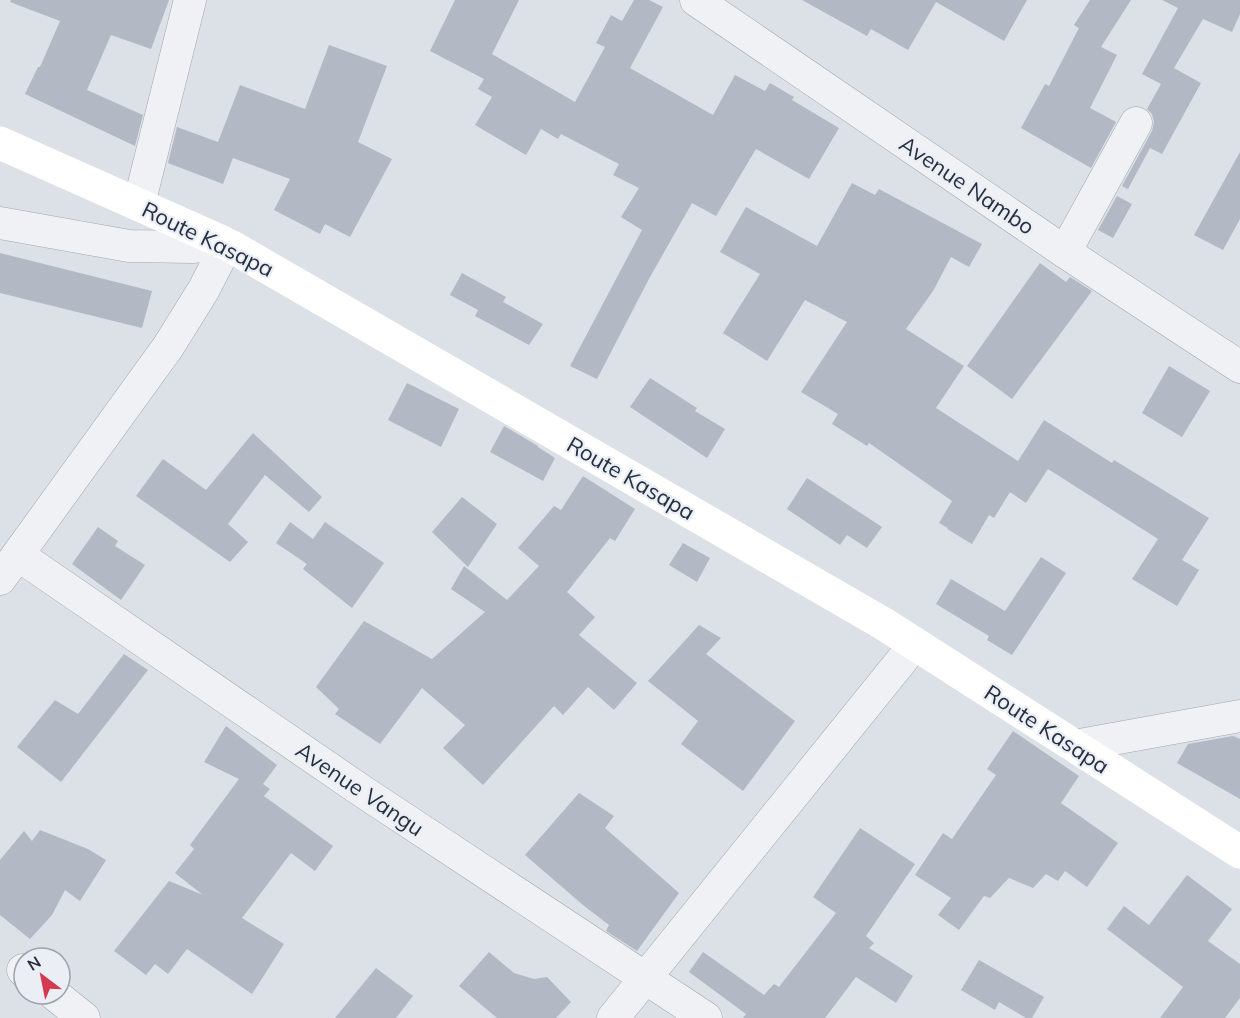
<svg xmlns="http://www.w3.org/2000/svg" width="1240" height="1018" viewBox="0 0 1240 1018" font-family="Mulish,sans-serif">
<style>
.building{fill:#b3b9c4}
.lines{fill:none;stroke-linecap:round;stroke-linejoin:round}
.minor-casing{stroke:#a1a7b1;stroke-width:33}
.minor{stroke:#eff1f5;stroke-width:32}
.secondary{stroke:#fff;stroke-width:33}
.labels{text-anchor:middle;stroke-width:4.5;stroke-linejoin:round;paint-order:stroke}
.street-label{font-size:22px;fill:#252e3e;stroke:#ebeff5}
</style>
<rect width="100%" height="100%" fill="#dce0e7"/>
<g class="building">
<polygon points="11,0 169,0 151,49 111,35 87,90 143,115 135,146 25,94 38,67 40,67 60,21 10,2"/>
<polygon points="455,0 519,0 492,54 575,102 605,47 596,43 611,15 622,21 634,0 649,0 663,7 630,68 713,115 735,75 765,91 770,83 794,97 792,100 839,128 809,179 756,149 716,216 692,203 650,277 597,379 570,366 642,230 621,217 639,188 613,175 619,164 561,134 558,139 541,129 526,155 475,125 492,97 478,89 484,79 430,51"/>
<polygon points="802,0 1027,0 1004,41 936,2 908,50 871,29 867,36"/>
<polygon points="1090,0 1131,0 1101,47 1117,55 1090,108 1116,122 1091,168 1021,128 1045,84 1049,86 1079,28 1074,25"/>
<polygon points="1162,0 1240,0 1240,14 1232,32 1203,19 1174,68 1201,83 1162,154 1150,148 1128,189 1122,186 1152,131 1154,122 1152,114 1147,109 1161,84 1142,74 1178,8"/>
<polygon points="329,45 387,66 358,142 392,159 350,237 325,224 320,234 274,210 290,179 233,158 223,184 168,163 177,127 218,142 240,85 305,109"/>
<polygon points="1240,152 1240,219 1223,250 1194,235"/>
<polygon points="852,183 875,195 879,189 982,244 969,267 951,257 933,291 906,329 964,366 936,408 1018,461 1044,420 1112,463 1114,460 1209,518 1182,560 1199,570 1177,606 1132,579 1158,539 1048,469 1026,503 1010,492 994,518 989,515 972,544 947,529 948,528 939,523 952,501 869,443 867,446 832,424 838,414 801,392 847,322 805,300 767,361 723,333 760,274 720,252 746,207 817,246"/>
<polygon points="1117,196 1132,204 1113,238 1098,230"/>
<polygon points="0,253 152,291 142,328 0,293"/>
<polygon points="1040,263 1066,282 1070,277 1092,291 1012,399 967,366"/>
<polygon points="462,273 506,297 503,302 543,324 529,345 475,316 478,310 450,295"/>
<polygon points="1169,366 1210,391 1182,437 1142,413"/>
<polygon points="650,378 697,408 695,411 725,429 707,458 630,407"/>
<polygon points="407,383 459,409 441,447 388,420"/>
<polygon points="504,426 538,446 538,447 555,458 543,481 490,452"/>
<polygon points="253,433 322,497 309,512 265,475 228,524 248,542 230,562 136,496 163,459 206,490"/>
<polygon points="583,476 635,509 615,541 610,538 567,592 595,617 579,635 637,683 614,710 588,687 563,715 554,706 483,785 443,748 465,725 422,688 380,744 335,714 339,709 316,687 364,621 432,659 485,612 451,589 464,566 507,600 539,566 518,548 554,506 561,510"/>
<polygon points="807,478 882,527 867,548 847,535 840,545 787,509"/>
<polygon points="462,497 497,524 468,567 432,532"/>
<polygon points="290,522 313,539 325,522 384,563 352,608 303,569 307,564 276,543"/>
<polygon points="98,527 118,541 115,546 145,565 121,600 72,564"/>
<polygon points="683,543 710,558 697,582 669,565"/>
<polygon points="1041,557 1066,573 1012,655 987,640 989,636 936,604 951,579 1005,611"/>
<polygon points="699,625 721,638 706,654 795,721 743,791 681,744 698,721 648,681"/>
<polygon points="124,654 148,670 61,782 17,747 55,700 78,714"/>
<polygon points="226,726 277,765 263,784 270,789 264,796 333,846 315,871 291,853 242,918 284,944 252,994 187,949 168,974 155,964 146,975 114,951 169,881 203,895 175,873 194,849 190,845 239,779 204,762"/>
<polygon points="1013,731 1079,776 1061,803 1118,843 1087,887 1065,871 1058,881 1046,874 1033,888 1009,878 990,898 984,896 959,930 938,915 951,898 915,875 943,833 952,839 996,775 987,769"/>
<polygon points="1233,736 1240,739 1240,799 1177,763 1188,744"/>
<polygon points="579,793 614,816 605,828 679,893 637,951 606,931 609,925 583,905 525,855"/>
<polygon points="860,828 915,864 866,936 874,943 869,948 913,976 896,1003 856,977 825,1018 743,1018 746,1014 689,972 703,952 764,995 774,984 779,987 836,913 813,897"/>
<polygon points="40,830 88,849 106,860 80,901 65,890 52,915 30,939 0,915 0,860 24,831 32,841"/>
<polygon points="1187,875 1232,909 1208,941 1240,964 1240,998 1225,1018 1160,1018 1183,987 1107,929 1124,906 1149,925"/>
<polygon points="489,952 514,973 534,979 547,977 571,1002 556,1018 497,1018 459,986"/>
<polygon points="979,960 1044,997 1032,1018 1026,1018 999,1002 995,1010 961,990"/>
<polygon points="376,968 413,996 396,1018 335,1018"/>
</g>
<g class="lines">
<g class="minor-casing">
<g id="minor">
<polyline points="696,0 1065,252 1240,367"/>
<polyline points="139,204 190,0"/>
<polyline points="0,223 129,246 192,247 227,244"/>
<polyline points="1065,252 1136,123"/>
<polyline points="18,555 362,791 706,1018"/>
<polyline points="0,579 168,347 204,289 227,244"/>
<polyline points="1074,746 1240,716"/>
<polyline points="23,970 24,971"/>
<polyline points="54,994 84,1018"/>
<polyline points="613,1018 915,644"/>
</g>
</g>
<use href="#minor" class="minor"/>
<polyline class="secondary" points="0,143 227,244 884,624 1240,852"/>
</g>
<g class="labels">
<g class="street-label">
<text transform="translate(967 185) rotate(34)" y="8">Avenue Nambo</text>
<text transform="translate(208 239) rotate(26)" y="8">Route Kasapa</text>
<text transform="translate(631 478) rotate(30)" y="8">Route Kasapa</text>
<text transform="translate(1047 729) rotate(33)" y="8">Route Kasapa</text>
<text transform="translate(360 789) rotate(34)" y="8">Avenue Vangu</text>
</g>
</g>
<g transform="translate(42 976) rotate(328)"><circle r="28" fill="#ebeff5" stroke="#9ca2ac" stroke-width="1.5"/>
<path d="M0-4.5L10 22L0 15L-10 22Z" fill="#d33a50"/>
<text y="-9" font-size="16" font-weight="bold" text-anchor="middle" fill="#252e3e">N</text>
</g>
</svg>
